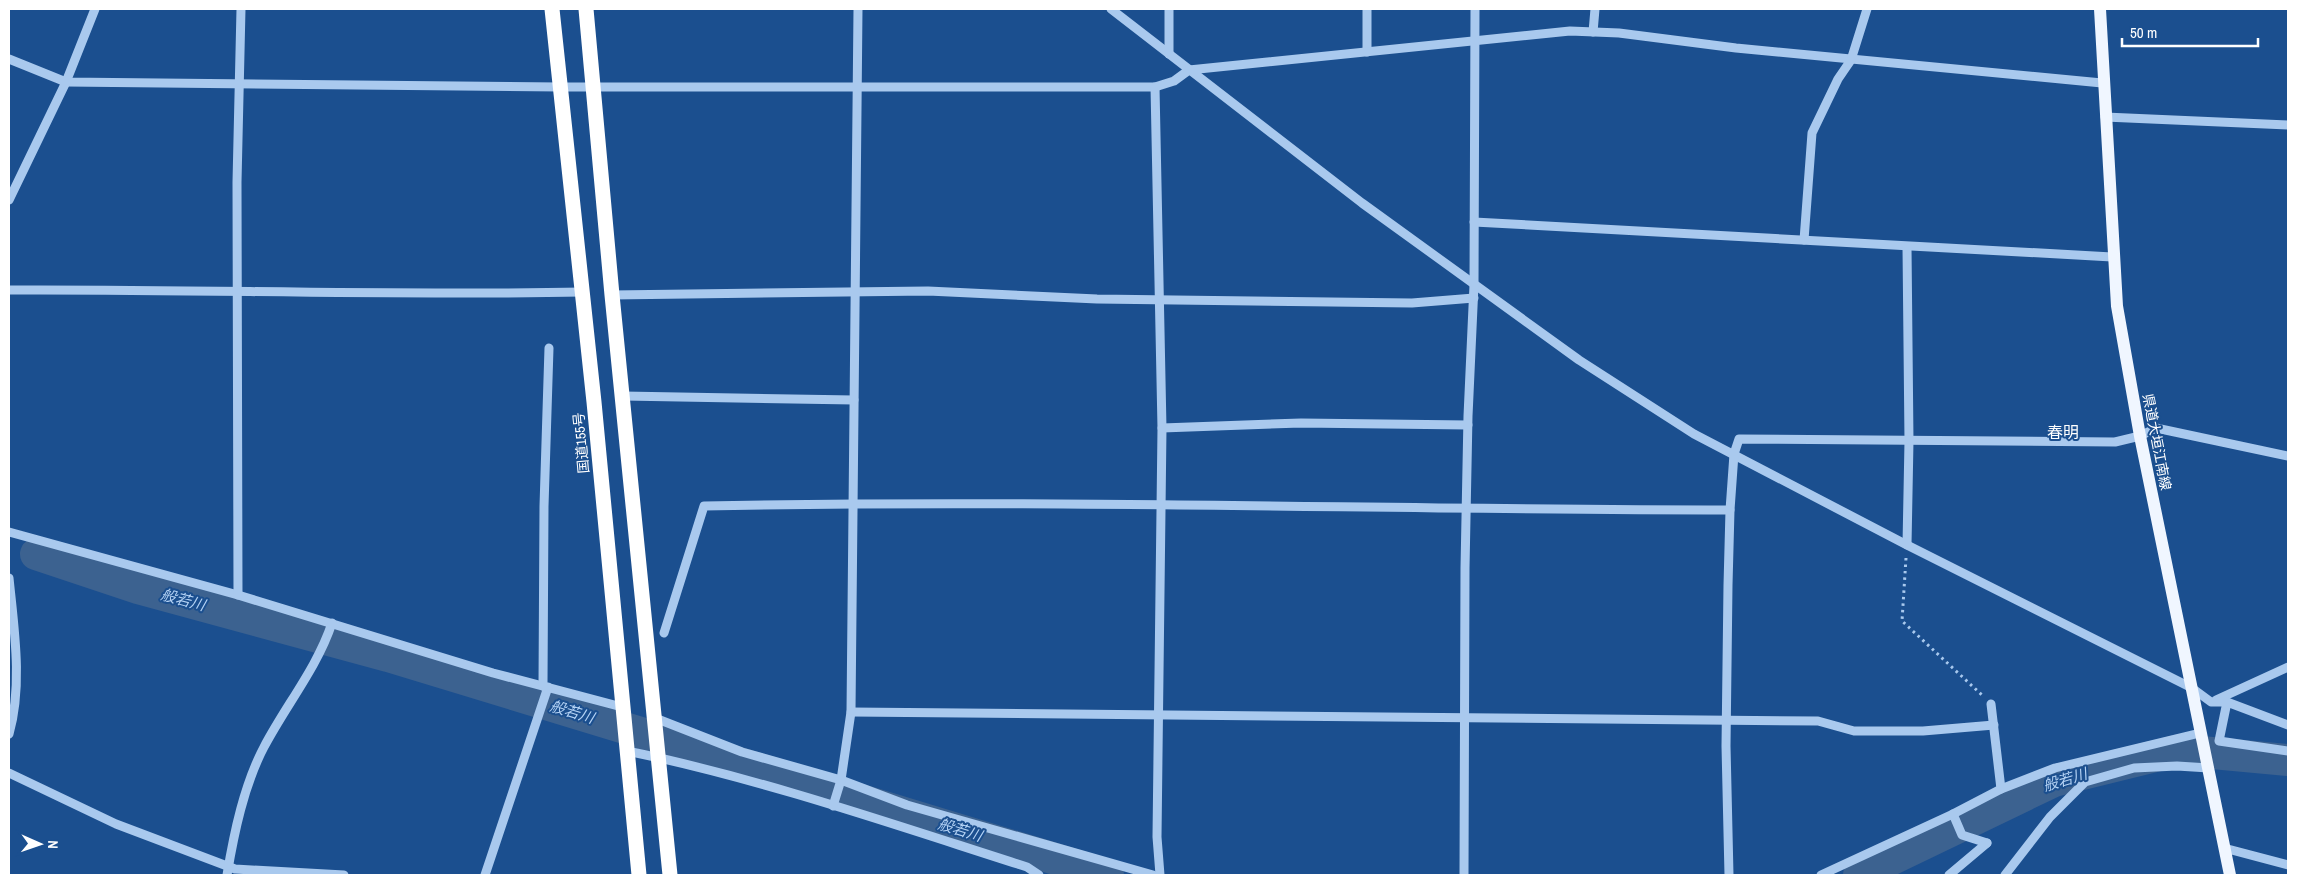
<svg xmlns="http://www.w3.org/2000/svg" width="2297" height="884" viewBox="0 0 2297 884" font-family="'Archivo Narrow','Noto Sans JP',sans-serif">
<style>
.lines{fill:none;stroke-linecap:round;stroke-linejoin:round}
.river{stroke:#3c6290;stroke-width:32}
.path{stroke:#a9c9ee;stroke-width:3;stroke-dasharray:2.5 4;stroke-linecap:butt}
.minor{stroke:#a9c9ee;stroke-width:9}
.major{stroke:#f0f6ff;stroke-width:12}
.highway{stroke:#fff;stroke-width:15}
.labels{text-anchor:middle;stroke-width:4;stroke-linejoin:round;paint-order:stroke}
.street-label{font-size:14px;fill:#fff;stroke:#1b4f8f}
.water-label{font-size:15px;font-style:italic;fill:#b5d3f5;stroke:#1b4f8f}
.quarter-label{font-size:16px;fill:#fff;stroke:#1b4f8f}
</style>
<rect width="100%" height="100%" fill="#1b4f8f"/>
<g class="lines">
<g class="river">
<polyline points="36,554 138,588 388,656 1108,875"/>
<polyline points="1859,875 2054,781 2180,750 2288,760"/>
</g>
<polyline class="path" points="1906,558 1902,621 1983,696"/>
<g class="minor">
<polyline points="1111,9 1362,203 1579,360 1694,434 1907,545 2192,688 2211,702 2227,702 2288,725"/>
<polyline points="1169,9 1169,54"/>
<polyline points="1593,32 1595,9"/>
<polyline points="1367,52 1367,9"/>
<polyline points="9,59 66,82 560,87 1155,87 1174,81 1189,70 1570,31 1619,33 1736,48 2102,83"/>
<polyline points="1155,87 1162,428 1157,837 1160,875"/>
<polyline points="2105,117 2288,125"/>
<polyline points="9,200 66,82 95,9"/>
<polyline points="1474,222 2112,257"/>
<polyline points="1804,240 1812,133 1838,79 1851,60 1867,9"/>
<polyline points="1907,247 1909,441 1907,545"/>
<path d="M9,290c191,-1 382,6 573,2"/>
<polyline points="612,295 928,291 1097,299 1412,303 1474,298"/>
<polyline points="623,396 854,400"/>
<polyline points="1162,428 1301,423 1468,425"/>
<polyline points="9,532 238,595 493,673 622,707"/>
<path d="M9,578c5,50 14,107 0,156"/>
<polyline points="238,595 237,182 241,9"/>
<path d="M664,633l40,-127c342,-7 684,4 1026,4"/>
<polyline points="543,686 544,506 549,348"/>
<polyline points="2216,700 2288,667"/>
<polyline points="2227,702 2219,741 2288,751"/>
<polyline points="1991,704 2001,789"/>
<polyline points="851,712 1818,721 1854,731 1923,731 1994,725"/>
<polyline points="655,718 742,752 841,780 907,805 1153,875"/>
<path d="M627,751c136,28 268,74 400,116l12,8"/>
<polyline points="9,773 116,824 235,869 344,875"/>
<polyline points="833,806 841,780 851,712 858,9"/>
<polyline points="1953,814 1962,835 1987,843"/>
<polyline points="2224,848 2288,865"/>
<path d="M227,875c7,-42 17,-90 37,-128 22,-42 53,-79 68,-124"/>
<polyline points="485,875 548,687"/>
<polyline points="1464,875 1465,568 1468,416 1474,285 1475,9"/>
<polyline points="1729,875 1726,746 1728,585 1730,510 1734,454 1739,439 2115,442 2140,436 2156,428 2288,456"/>
<polyline points="1821,875 1953,814 2001,789 2055,768 2200,733"/>
<polyline points="1949,875 1987,843"/>
<polyline points="2005,875 2050,817 2085,782 2134,768 2177,766 2209,768"/>
</g>
<polyline class="major" points="2100,9 2117,306 2140,436 2230,875"/>
<g class="highway">
<polyline points="552,9 594,402 639,875"/>
<polyline points="586,9 612,295 670,875"/>
</g>
</g>
<g class="labels">
<g class="street-label">
<text transform="translate(2157 442) rotate(79)" y="5">県道大垣江南線</text>
<text transform="translate(581 443) rotate(-95)" y="5">国道155号</text>
</g>
<g class="water-label">
<text transform="translate(183 600) rotate(15)" y="5">般若川</text>
<text transform="translate(572 712) rotate(17)" y="5">般若川</text>
<text transform="translate(2065 780) rotate(-17)" y="5">般若川</text>
<text transform="translate(960 830) rotate(17)" y="5">般若川</text>
</g>
<g class="quarter-label">
<text x="2063" y="438">春明</text>
</g>
</g>
<rect width="2297" height="884" fill="none" stroke="#ffffff" stroke-width="20"/>
<g transform="translate(40 844) rotate(92)" stroke="#1b4f8f" stroke-width="4" paint-order="stroke">
<path d="M0-4L9 19L0 12L-9 19Z" fill="#ffffff"/>
<text y="-8" font-size="14" font-weight="bold" text-anchor="middle" fill="#ffffff">N</text>
</g>
<path d="M2122 38v8h136v-8" fill="none" stroke="#ffffff" stroke-width="2.5"/>
<text x="2130" y="38" font-size="15" fill="#ffffff" stroke="#1b4f8f" stroke-width="4" paint-order="stroke">50 m</text>
</svg>
